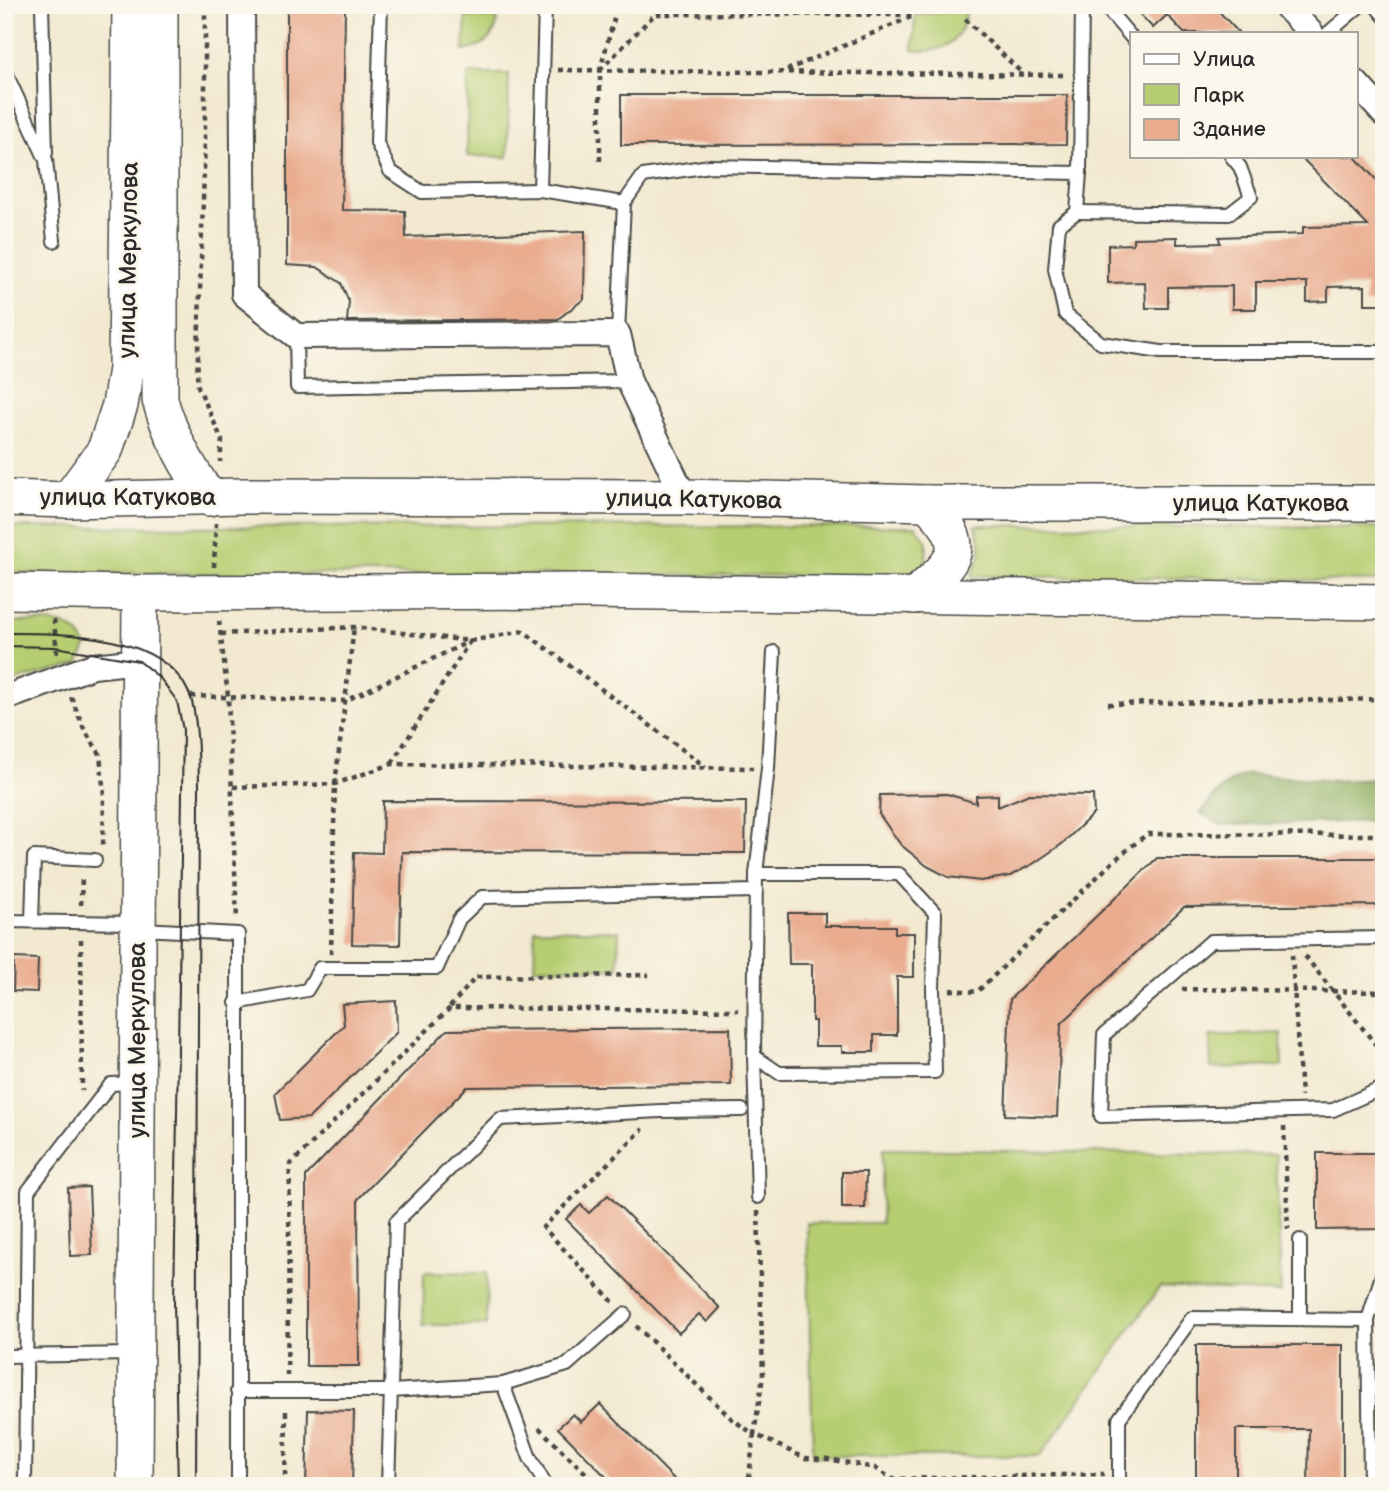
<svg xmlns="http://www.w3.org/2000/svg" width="1389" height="1491" viewBox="0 0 1389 1491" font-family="'Balsamiq Sans',sans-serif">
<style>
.green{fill:#b6cd71;stroke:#707c4e;stroke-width:2}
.forest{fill:#90b063;stroke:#5e6e47;stroke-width:2}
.building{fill:#e9ac8f}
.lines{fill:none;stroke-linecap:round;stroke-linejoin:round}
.lane-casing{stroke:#494844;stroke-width:16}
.street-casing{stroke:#494844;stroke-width:28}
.secondary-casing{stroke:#494844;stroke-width:38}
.path{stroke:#494844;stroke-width:4.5;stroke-dasharray:5 5;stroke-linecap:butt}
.lane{stroke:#fff;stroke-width:12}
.street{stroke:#fff;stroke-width:24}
.secondary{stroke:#fff;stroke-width:35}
.tram{stroke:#2b2b2b;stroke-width:2}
.labels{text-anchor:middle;stroke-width:6;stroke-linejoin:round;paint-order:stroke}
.street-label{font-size:24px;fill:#2b2b2b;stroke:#fbf7ec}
</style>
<rect width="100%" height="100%" fill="#fbf7ec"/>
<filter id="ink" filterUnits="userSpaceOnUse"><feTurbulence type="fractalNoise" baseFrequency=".0143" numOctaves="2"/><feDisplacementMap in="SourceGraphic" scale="14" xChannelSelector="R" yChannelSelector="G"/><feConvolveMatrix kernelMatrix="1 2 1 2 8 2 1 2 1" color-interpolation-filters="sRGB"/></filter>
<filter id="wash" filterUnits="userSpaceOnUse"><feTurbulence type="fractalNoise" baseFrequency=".00686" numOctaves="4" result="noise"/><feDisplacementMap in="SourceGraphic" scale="28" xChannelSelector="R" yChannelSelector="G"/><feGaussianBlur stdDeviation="1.57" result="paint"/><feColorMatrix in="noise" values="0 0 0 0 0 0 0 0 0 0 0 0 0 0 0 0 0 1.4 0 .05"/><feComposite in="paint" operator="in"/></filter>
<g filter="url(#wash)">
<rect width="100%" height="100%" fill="#f2e9d0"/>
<g class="green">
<path d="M966,10c-2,30 -24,45 -53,40l2,-35z"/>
<path d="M466,17h31c1,21 -16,30 -33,34z"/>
<polygon points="468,74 509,74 508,157 467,156"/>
<path d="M975,525l409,3v53l-413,-5c11,-22 13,-28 4,-51z"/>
<polygon points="916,526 927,542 926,561 911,576 5,573 5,527"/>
<path d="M5,622c27,0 70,-7 81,25l-8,18 -73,18z"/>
<polygon points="535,929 619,931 618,969 534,967"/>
<polygon points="1281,1033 1282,1066 1211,1068 1210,1036"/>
<polygon points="883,1149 1276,1155 1281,1293 1160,1287 1040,1456 813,1456 807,1223 881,1223"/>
<polygon points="424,1272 487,1273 486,1325 423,1325"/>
</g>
<path class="forest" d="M1249,774l85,7 50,-2v42l-164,4 -19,-12c12,-17 27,-34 48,-39z"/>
<g id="blocks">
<g class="building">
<polygon points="1131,5 1213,5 1239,33 1184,33 1167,15 1153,28"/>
<polygon points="287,7 345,8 342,210 405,211 406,237 585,231 584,299 558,319 347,321 349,302 341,283 317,267 287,265"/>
<polygon points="621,95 1067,95 1066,144 621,145"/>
<polygon points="1300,156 1354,156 1384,188 1384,304 1365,304 1365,286 1328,287 1328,301 1307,302 1307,282 1256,282 1256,309 1232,309 1232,286 1168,287 1168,308 1146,308 1145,282 1108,283 1108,245 1133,244 1133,238 1177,237 1177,244 1220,243 1219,237 1303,234 1303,227 1368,226"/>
<polygon points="947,794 976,803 976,796 998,795 998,807 1029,794 1093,795 1094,813 1062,844 1033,864 1010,876 981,881 948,877 927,866 901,845 879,814 880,795"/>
<polygon points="383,801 746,802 745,853 402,852 400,945 352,944 354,852 382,853"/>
<polygon points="1157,858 1384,858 1384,905 1184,907 1061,1024 1057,1117 1005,1115 1010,999"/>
<polygon points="788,913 825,913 825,926 895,926 895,933 914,933 914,977 897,977 897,1035 874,1035 874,1052 842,1052 842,1046 815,1046 815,1021 812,1021 812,964 789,964"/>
<polygon points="14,958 38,959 37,992 13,991"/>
<polygon points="396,1001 397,1032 309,1118 280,1120 275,1093 344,1025 342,1004"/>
<polygon points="730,1028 731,1085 467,1087 358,1199 359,1366 306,1366 306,1176 447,1030"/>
<polygon points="1317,1153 1380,1153 1380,1229 1317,1230"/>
<polygon points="842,1172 866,1172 865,1208 842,1208"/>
<polygon points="89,1187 92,1255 70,1256 68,1188"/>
<polygon points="608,1195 720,1308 707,1322 699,1314 679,1333 566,1219 581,1205 589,1213"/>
<polygon points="1196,1345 1343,1345 1343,1486 1308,1486 1309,1429 1236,1429 1236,1486 1196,1486"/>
<polygon points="600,1404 681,1486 615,1486 558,1428 573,1414 581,1422"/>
<polygon points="308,1410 354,1411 352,1486 306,1486"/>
</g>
</g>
</g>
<g filter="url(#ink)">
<use href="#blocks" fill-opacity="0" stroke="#494844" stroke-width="2"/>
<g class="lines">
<g class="lane-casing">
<g id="lane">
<polyline points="42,5 46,153"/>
<polyline points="381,5 377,143 390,171 422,192 540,190 624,203"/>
<polyline points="1104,5 1132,38"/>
<polyline points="1375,5 1384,16"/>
<polyline points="1328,33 1361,5"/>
<polyline points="5,71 46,160 54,241"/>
<polyline points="1080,173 1082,5"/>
<polyline points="540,190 545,5"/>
<polyline points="1077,212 1229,214 1251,197 1240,167 1231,156"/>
<polyline points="618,334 624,203 643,176 710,166 1080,173 1077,212 1059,225 1055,269 1065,314 1101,343 1161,352 1384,352"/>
<polyline points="296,336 297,387 629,381"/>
<polyline points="756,874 899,874 935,913 933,989 935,1072 779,1073 754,1056 758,1197"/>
<polyline points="5,921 134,923"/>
<polyline points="32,921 34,857 95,860"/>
<polyline points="142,929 238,934 238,1486"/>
<polyline points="1384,938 1211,941 1104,1035 1101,1116 1333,1110 1378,1090 1384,1090"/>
<polyline points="236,1003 307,990 320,968 437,968 459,919 482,897 756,891"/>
<polyline points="754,1056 756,874 768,768 774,652"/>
<polyline points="1300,1319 1300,1240"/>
<polyline points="5,1356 134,1354"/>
<polyline points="503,1384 567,1365 625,1314"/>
<polyline points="237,1391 391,1391 503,1384 530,1458 546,1486"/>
<polyline points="25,1486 28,1191 111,1084 136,1083"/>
<polyline points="388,1486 396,1222 500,1119 661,1111 742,1110"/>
<polyline points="1119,1486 1119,1419 1192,1318 1368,1320"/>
<polyline points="1370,1486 1368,1320 1384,1269"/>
</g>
</g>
<g class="street-casing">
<g id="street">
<polyline points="242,5 244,294 296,336 618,334 629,381 684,497"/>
<polyline points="1285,5 1311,33"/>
<polyline points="1356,83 1384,114"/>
<polyline points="5,698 93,666 139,661"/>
</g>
</g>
<g class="secondary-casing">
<g id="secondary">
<path d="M160,5v395c11,38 27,65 49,98"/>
<polyline points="5,498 68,500 240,496 684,497 927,503 1384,503"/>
<polyline points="68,500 105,450 120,405 126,369 130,5"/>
<polyline points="5,591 140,593 586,591 1384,602"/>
<path d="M914,596c42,-35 58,-49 13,-93"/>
<polyline points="135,1486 140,593"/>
</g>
</g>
<g class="path">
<polyline points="203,5 205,10 205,139 197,384 222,440 220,462"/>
<polyline points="187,10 205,10"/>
<polyline points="965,19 1023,74"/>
<polyline points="558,70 1064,75"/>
<polyline points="600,70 655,14 915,15"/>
<polyline points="787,70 911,17"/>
<polyline points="600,161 600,70 617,8"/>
<polyline points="214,567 216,523"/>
<polyline points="54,619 57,655"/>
<polyline points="219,621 228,696 237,920"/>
<polyline points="221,634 354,627 470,641 523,631 706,767"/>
<polyline points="191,696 345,701 470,641"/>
<polyline points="71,697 85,731 100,754 104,796 103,845"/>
<polyline points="1108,704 1384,699"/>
<polyline points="392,763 470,641"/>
<polyline points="233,787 335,784 392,764 753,768"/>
<polyline points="81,905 82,876"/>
<polyline points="81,939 82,1091"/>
<polyline points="331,954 335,784 354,627"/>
<polyline points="1292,955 1301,1096"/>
<polyline points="1305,956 1384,1055"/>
<polyline points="1182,989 1384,992"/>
<polyline points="950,990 977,992 1116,859 1147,834 1384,835"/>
<polyline points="450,1007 476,977 649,975"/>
<polyline points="1284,1126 1288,1229"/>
<polyline points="758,1211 763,1376 754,1434 805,1458 828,1459 875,1468 892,1479 1104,1474"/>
<polyline points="613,1302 543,1227 643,1129"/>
<polyline points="636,1326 733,1420 754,1434 748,1486"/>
<polyline points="287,1376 290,1165 450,1008 738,1010"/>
<polyline points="539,1428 599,1486"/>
<polyline points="285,1486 286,1406"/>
</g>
<use href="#lane" class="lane"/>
<use href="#street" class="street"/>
<use href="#secondary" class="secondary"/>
<g class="tram">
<path d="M5,633c57,0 157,-1 184,60 10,22 10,77 10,102l-3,691"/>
<polyline points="5,646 55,647 139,661 160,678 177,701 183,730 174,1303 178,1486"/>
</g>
</g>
</g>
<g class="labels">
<g class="street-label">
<text transform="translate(128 260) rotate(-89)" y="8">улица Меркулова</text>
<text x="128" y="505">улица Катукова</text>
<text transform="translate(694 499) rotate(1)" y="8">улица Катукова</text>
<text x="1261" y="511">улица Катукова</text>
<text transform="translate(137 1040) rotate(-90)" y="8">улица Меркулова</text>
</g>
</g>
<rect width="1389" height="1491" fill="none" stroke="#fbf7ec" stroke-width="28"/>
<rect x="1130" y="32" width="228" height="126" fill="#fbf7ec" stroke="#a8a59f" stroke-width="2"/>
<rect x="1144" y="54" width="35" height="10" fill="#ffffff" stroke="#a8a59f" stroke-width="2"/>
<text x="1193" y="66" font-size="21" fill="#2b2b2b">Улица</text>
<rect x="1144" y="84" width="35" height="21" fill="#b6cd71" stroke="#a8a59f" stroke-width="2"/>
<text x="1193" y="102" font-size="21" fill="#2b2b2b">Парк</text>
<rect x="1144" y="119" width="35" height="21" fill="#e9ac8f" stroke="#a8a59f" stroke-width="2"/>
<text x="1193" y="136" font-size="21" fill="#2b2b2b">Здание</text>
</svg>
